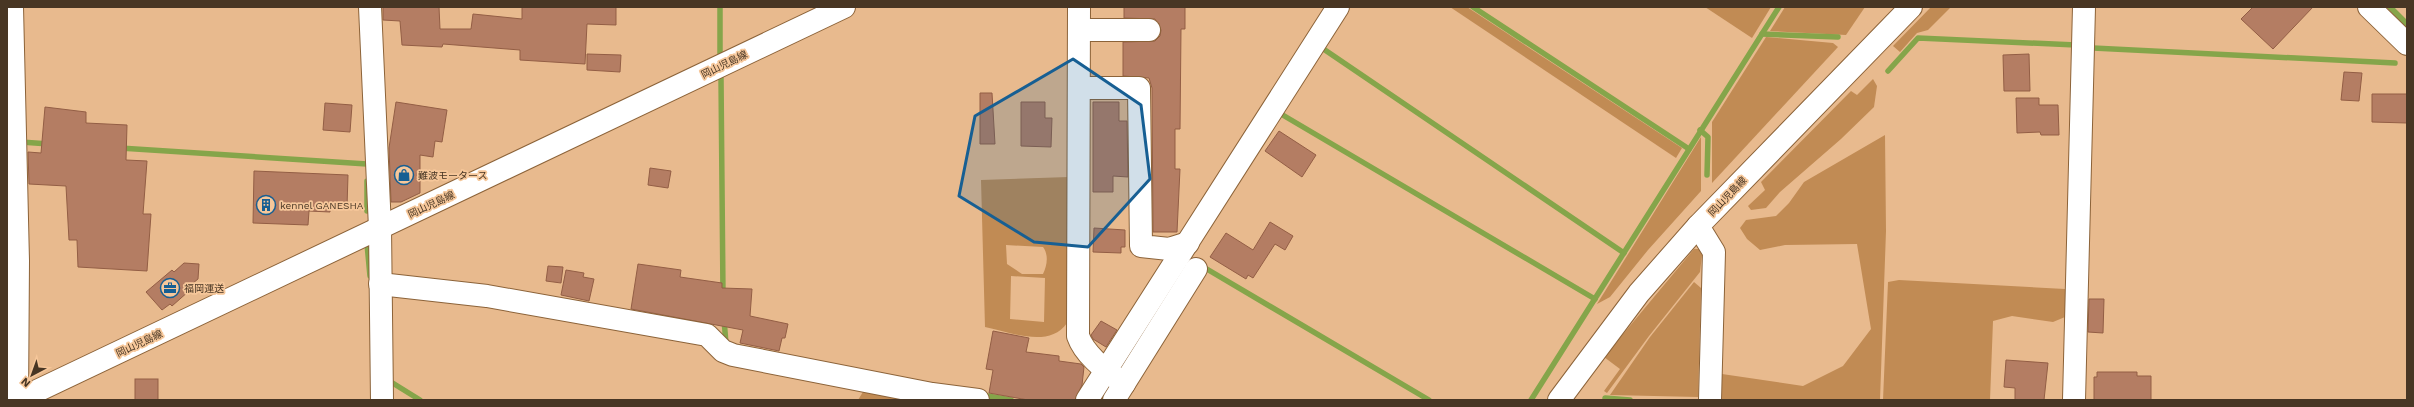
<svg xmlns="http://www.w3.org/2000/svg" width="2414" height="407" viewBox="0 0 2414 407" font-family="'Work Sans','Noto Sans JP',sans-serif">
<style>
.green{fill:#c18b54;fill-rule:evenodd}
.lines{fill:none;stroke-linecap:round;stroke-linejoin:round}
.stream{stroke:#85a54a;stroke-width:5.5}
.building{fill:#b47d63;stroke:#935e45}
.street-casing{stroke:#8c6339;stroke-width:24}
.primary-casing{stroke:#8c6339;stroke-width:24}
.street{stroke:#fff;stroke-width:22}
.primary{stroke:#fff;stroke-width:22}
.marked{fill:#175f93;fill-opacity:0.2;stroke:#175f93;stroke-width:3;stroke-linejoin:round}
.labels{text-anchor:middle;stroke-width:3.5;stroke-linejoin:round;paint-order:stroke}
.street-label{font-size:10px;fill:#483624;stroke:#f6c79a}
.poi-label{font-size:10px;fill:#483624;stroke:#f6c79a;text-anchor:start}
</style>
<rect width="100%" height="100%" fill="#e8ba8e"/>
<g class="green">
<polygon points="1450,7 1467,7 1682,148 1676,158"/>
<polygon points="1705,7 1771,7 1752,38"/>
<polygon points="1785,7 1865,7 1846,35 1770,31"/>
<polygon points="1931,7 1951,7 1928,30 1917,33 1900,52 1893,46"/>
<polygon points="1766,37 1833,43 1838,47 1712,183 1712,122"/>
<polygon points="1873,79 1877,86 1874,107 1841,139 1780,192 1766,208 1751,210 1748,206 1765,190 1761,182 1851,91 1857,95"/>
<polygon points="1885,135 1886,231 1880,400 1720,399 1722,374 1803,386 1843,366 1871,329 1857,244 1785,245 1760,250 1747,239 1740,228 1746,220 1776,216 1789,203 1804,182"/>
<polygon points="1701,137 1701,191 1648,250 1610,297 1597,304"/>
<path d="M1069,177l-2,146c-18,26 -57,9 -82,4l-4,-147zM1006,245l37,2c6,8 4,19 0,27h-21l-15,-10zM1011,276l34,2 -1,44 -34,-3z"/>
<polygon points="1694,249 1699,249 1702,255 1700,272 1649,336 1607,393 1604,391 1620,369 1604,357"/>
<polygon points="1899,280 2065,289 2065,317 2053,322 2012,316 1993,321 1990,400 1883,400 1888,282"/>
<polygon points="1694,282 1701,288 1698,397 1610,395 1650,337"/>
<polygon points="866,387 938,400 858,400"/>
</g>
<g class="lines">
<g class="stream">
<polyline points="720,7 720,53"/>
<polyline points="1473,7 1689,149"/>
<polyline points="2390,7 2407,24"/>
<polyline points="1762,34 1838,37"/>
<polyline points="1322,48 1624,253"/>
<polyline points="2093,48 2395,63"/>
<polyline points="1888,71 1918,38 2076,45"/>
<polyline points="721,78 723,294"/>
<polyline points="1281,114 1595,299"/>
<polyline points="1700,130 1708,137 1707,175"/>
<polyline points="21,142 49,144"/>
<polyline points="120,148 367,164"/>
<polyline points="367,181 367,211"/>
<polyline points="367,244 370,276"/>
<polyline points="1200,265 1429,400"/>
<polyline points="724,319 726,344"/>
<polyline points="391,382 420,400"/>
<polyline points="982,395 1011,400"/>
<polyline points="1605,398 1630,400"/>
<polyline points="1101,400 1108,390"/>
<polyline points="1531,400 1779,7"/>
</g>
</g>
<g class="building">
<polygon points="383,7 439,7 440,29 471,29 473,14 522,19 522,7 616,7 616,25 587,24 585,64 520,60 520,50 443,44 442,47 402,45 400,21 383,20"/>
<polygon points="1124,7 1185,7 1185,29 1181,29 1180,129 1175,129 1175,169 1180,169 1177,232 1153,232 1152,88 1149,78 1123,76 1123,42 1155,41 1160,36 1161,30 1155,19 1124,18"/>
<polygon points="2253,7 2313,7 2273,49 2241,19"/>
<polygon points="587,54 621,55 620,72 587,70"/>
<polygon points="2029,54 2030,91 2004,91 2003,55"/>
<polygon points="2344,72 2362,73 2359,101 2341,100"/>
<polygon points="980,93 992,93 995,144 980,144"/>
<polygon points="2372,94 2407,94 2407,123 2372,122"/>
<polygon points="2016,98 2039,98 2039,105 2058,105 2059,135 2041,135 2040,132 2017,133"/>
<polygon points="396,102 447,110 442,142 435,141 433,157 420,155 420,193 401,202 391,202 389,148"/>
<polygon points="1021,102 1045,102 1045,118 1052,118 1051,147 1021,146"/>
<polygon points="1093,102 1119,102 1119,121 1127,121 1128,177 1113,176 1113,192 1093,192"/>
<polygon points="325,103 352,105 350,132 323,130"/>
<polygon points="45,107 86,112 86,123 127,125 126,160 147,161 143,214 151,214 147,271 78,267 77,240 69,240 66,186 29,184 28,152 41,153"/>
<polygon points="1279,131 1316,155 1302,177 1265,151"/>
<polygon points="650,168 671,171 668,188 648,185"/>
<polygon points="254,171 348,175 347,207 330,206 330,212 309,211 308,225 253,223"/>
<polygon points="1270,222 1293,236 1285,250 1275,244 1253,278 1248,275 1246,279 1210,257 1226,233 1253,250"/>
<polygon points="1094,228 1125,230 1125,247 1121,247 1121,253 1093,252"/>
<polygon points="184,263 199,264 198,279 187,288 189,291 172,306 170,304 162,310 146,292 172,270 174,272"/>
<polygon points="638,264 681,270 680,277 722,283 722,288 752,289 750,316 788,324 785,338 782,338 779,351 740,343 743,330 631,309"/>
<polygon points="548,266 563,267 561,283 546,281"/>
<polygon points="566,270 584,273 583,277 594,279 589,301 561,295"/>
<polygon points="2089,299 2104,299 2103,333 2088,332"/>
<polygon points="1101,321 1117,330 1106,347 1093,339 1091,335"/>
<polygon points="993,331 1029,338 1026,352 1059,356 1059,361 1081,364 1084,367 1082,385 1075,400 1028,400 989,393 993,370 986,369"/>
<polygon points="2006,360 2048,363 2044,400 2015,400 2015,388 2004,387"/>
<polygon points="2097,372 2137,372 2137,376 2151,376 2151,400 2094,400 2094,377 2097,377"/>
<rect x="135" y="379" width="23" height="21"/>
</g>
<g class="lines">
<g class="street-casing">
<g id="street">
<polyline points="12,7 18,261 17,400"/>
<polyline points="370,7 380,228 382,400"/>
<path d="M1079,7l-1,329c7,20 29,35 46,48"/>
<polyline points="2369,7 2407,44"/>
<polyline points="1079,30 1149,30"/>
<polyline points="1082,88 1139,88 1141,246 1169,249 1188,243"/>
<polyline points="1698,226 1714,252 1710,400"/>
<polyline points="380,284 487,296 707,335 723,351 733,355 932,394 978,400"/>
<polyline points="1087,400 1338,7"/>
<polyline points="1114,400 1196,269"/>
<polyline points="2074,400 2084,7"/>
</g>
</g>
<g class="primary-casing">
<g id="primary">
<polyline points="18,400 844,7"/>
<polyline points="1559,400 1639,293 1698,226 1911,7"/>
</g>
</g>
<use href="#street" class="street"/>
<use href="#primary" class="primary"/>
</g>
<path class="marked" d="M1073,59l68,46 9,74 -62,68 -54,-5 -75,-46 16,-80z"/>
<defs>
<g id="shop-ring" transform="scale(1)"><circle r="9.5" fill="#f6c79a" stroke="#175f93" stroke-width="1.5"/><path d="M-5-2.5h2.3a2.7 3.5 0 0 1 5.4 0H5L5.5 6h-11ZM-1.5-2.5h3a1.5 2.3 0 0 0-3 0Z" fill="#175f93"/></g>
<g id="building-ring" transform="scale(1)"><circle r="9.5" fill="#f6c79a" stroke="#175f93" stroke-width="1.5"/><path d="M-4-6H4V6H1V3H-1V6H-4ZM-2.5-4.3h1.7v1.8h-1.7ZM.8-4.3h1.7v1.8H.8ZM-2.5-1h1.7V.8h-1.7ZM.8-1h1.7V.8H.8Z" fill="#175f93"/></g>
<g id="office-ring" transform="scale(1)"><circle r="9.5" fill="#f6c79a" stroke="#175f93" stroke-width="1.5"/><path d="M-6-3h4V-5.5h4V-3h4V5H-6ZM-1-4.5V-3h2v-1.5ZM-6 0V1H6V0Z" fill="#175f93"/></g>
</defs>
<g fill-rule="evenodd">
<use href="#shop-ring" x="404" y="175"/>
<use href="#building-ring" x="266" y="205"/>
<use href="#office-ring" x="170" y="288"/>
</g>
<g class="labels">
<g class="street-label">
<text transform="translate(724 64) rotate(-26)" y="4">岡山児島線</text>
<text transform="translate(1727 196) rotate(-46)" y="4">岡山児島線</text>
<text transform="translate(431 204) rotate(-25)" y="4">岡山児島線</text>
<text transform="translate(139 343) rotate(-25)" y="4">岡山児島線</text>
</g>
<g class="poi-label">
<text x="418" y="179">難波モータース</text>
<text x="280" y="209">kennel GANESHA</text>
<text x="184" y="292">福岡運送</text>
</g>
</g>
<rect width="2414" height="407" fill="none" stroke="#483624" stroke-width="16"/>
<g transform="translate(32 375) rotate(221)" stroke="#f6c79a" stroke-width="3" paint-order="stroke">
<path d="M0-3L7 15L0 10L-7 15Z" fill="#483624"/>
<text y="-6" font-size="11" font-weight="bold" text-anchor="middle" fill="#483624">N</text>
</g>
</svg>
